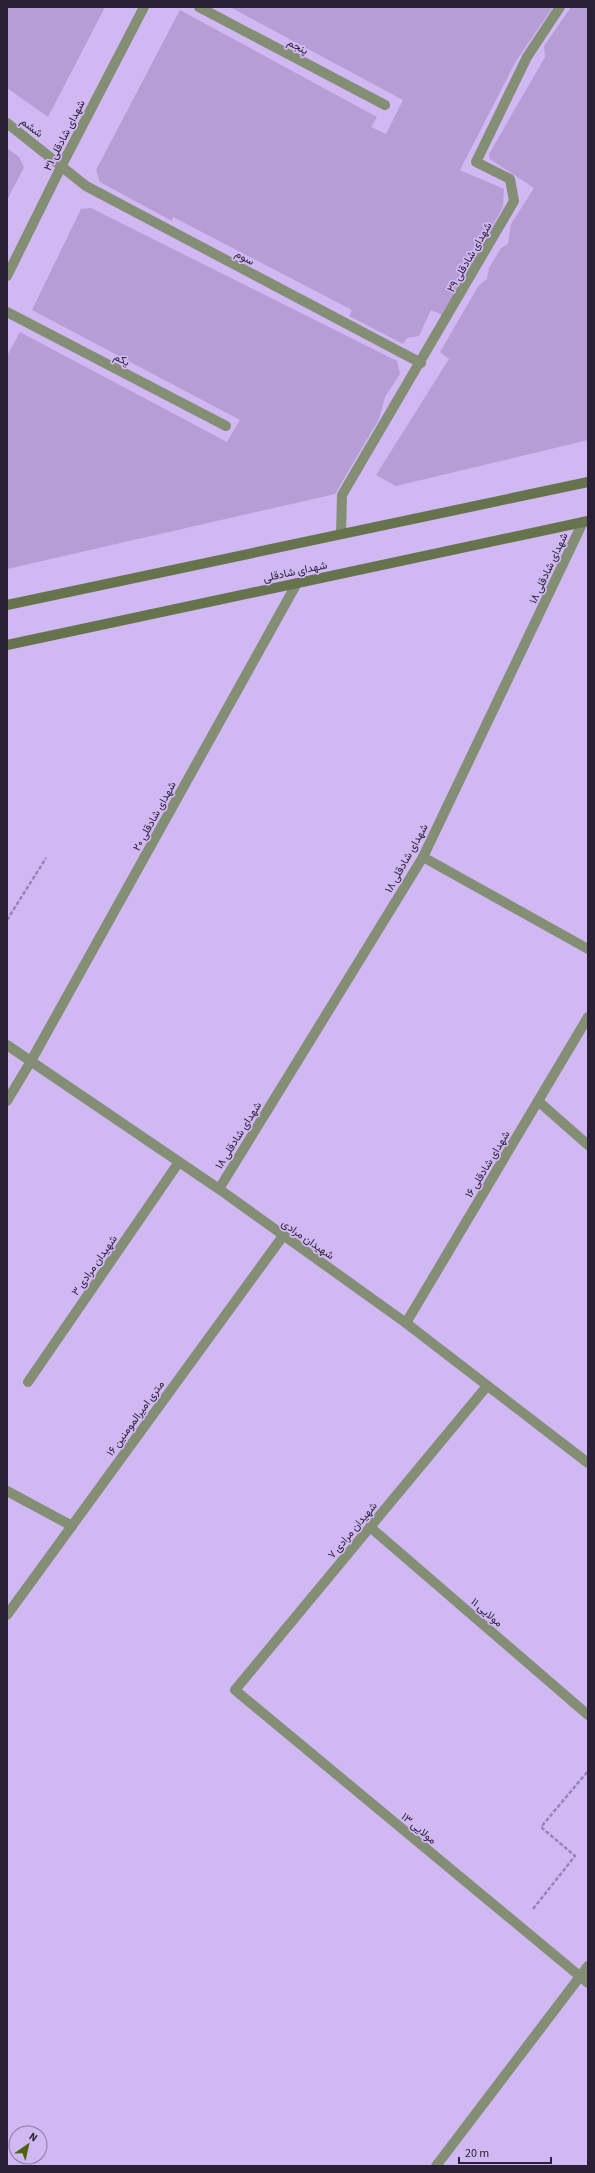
<svg xmlns="http://www.w3.org/2000/svg" width="595" height="2173" viewBox="0 0 595 2173" font-family="'Source Sans 3',Vazirmatn,sans-serif">
<style>
.building{fill:#b59dd6}
.lines{fill:none;stroke-linecap:round;stroke-linejoin:round}
.path{stroke:#9885b3;stroke-width:2.5;stroke-dasharray:4 2;stroke-linecap:butt}
.service{stroke:#848e75;stroke-width:10}
.minor{stroke:#848e75;stroke-width:10}
.secondary{stroke:#66734d;stroke-width:10}
.labels{text-anchor:middle;stroke-width:3.5;stroke-linejoin:round;paint-order:stroke}
.street-label{font-size:11px;fill:#2b2137;stroke:#d0b8f2}
</style>
<rect width="100%" height="100%" fill="#d0b8f2"/>
<g class="building">
<polygon points="7,7 105,7 48,117 7,88"/>
<polygon points="230,7 553,7 516,61 460,170 504,189 503,207 442,315 431,310 419,336 407,338 403,344 349,316 352,310 173,217 172,221 100,182 96,170 180,10 377,117 371,127 386,134 403,100"/>
<polygon points="571,7 588,7 588,440 396,486 376,475 449,359 440,352 479,285 487,279 489,268 501,248 508,244 511,224 534,188 490,159 489,154 545,57 544,46"/>
<polygon points="7,148 19,157 24,167 7,200"/>
<polygon points="91,208 397,361 400,374 385,397 379,419 335,494 7,569 7,356 20,332 227,442 240,420 32,310 81,209"/>
</g>
<g class="lines">
<g class="path">
<polyline points="7,920 46,858"/>
<polyline points="533,1909 575,1856 541,1827 588,1771"/>
</g>
<g class="service">
<polyline points="423,857 588,949"/>
<polyline points="538,1101 588,1145"/>
</g>
<g class="minor">
<polyline points="199,7 385,105"/>
<polyline points="7,123 86,186 421,363"/>
<polyline points="7,276 62,165 144,7"/>
<polyline points="7,312 226,426"/>
<polyline points="341,534 342,495 514,201 510,179 476,162 527,57 560,7"/>
<polyline points="7,1045 219,1189 406,1323 588,1463"/>
<polyline points="7,1101 31,1061 297,583"/>
<polyline points="219,1189 423,857 583,522"/>
<polyline points="406,1323 588,1017"/>
<polyline points="28,1382 179,1162"/>
<polyline points="487,1386 235,1690 588,1983"/>
<polyline points="7,1491 72,1526"/>
<polyline points="370,1527 588,1715"/>
<polyline points="7,1615 283,1236"/>
<polyline points="436,2166 588,1966"/>
</g>
<g class="secondary">
<polyline points="7,605 588,482"/>
<polyline points="7,645 588,521"/>
</g>
</g>
<g class="labels">
<g class="street-label">
<text transform="translate(298 46) rotate(28)" y="4">پنجم</text>
<text transform="translate(32 127) rotate(37)" y="4">ششم</text>
<text transform="translate(64 135) rotate(-63)" y="4">شهدای شادقلی ۳۱</text>
<text transform="translate(245 257) rotate(28)" y="4">سوم</text>
<text transform="translate(469 257) rotate(-60)" y="4">شهدای شادقلی ۲۹</text>
<text transform="translate(122 359) rotate(27)" y="4">یکم</text>
<text transform="translate(548 568) rotate(-65)" y="4">شهدای شادقلی ۱۸</text>
<text transform="translate(295 571) rotate(-12)" y="4">شهدای شادقلی</text>
<text transform="translate(154 816) rotate(-61)" y="4">شهدای شادقلی ۲۰</text>
<text transform="translate(406 858) rotate(-61)" y="4">شهدای شادقلی ۱۸</text>
<text transform="translate(238 1135) rotate(-58)" y="4">شهدای شادقلی ۱۸</text>
<text transform="translate(487 1164) rotate(-59)" y="4">شهدای شادقلی ۱۶</text>
<text transform="translate(308 1239) rotate(35)" y="4">شهیدان مرادی</text>
<text transform="translate(94 1265) rotate(-55)" y="4">شهیدان مرادی ۳</text>
<text transform="translate(135 1418) rotate(-54)" y="4">۱۶ متری امیرالمومنین</text>
<text transform="translate(352 1530) rotate(-50)" y="4">شهیدان مرادی ۷</text>
<text transform="translate(487 1612) rotate(41)" y="4">مولایی ۱۱</text>
<text transform="translate(419 1828) rotate(40)" y="4">مولایی ۱۳</text>
</g>
</g>
<rect width="595" height="2173" fill="none" stroke="#2b2137" stroke-width="16"/>
<g transform="translate(28 2145) rotate(34)"><circle r="19" fill="#d0b8f2" stroke="#8e7ca7"/>
<path d="M0-3L7 15L0 10L-7 15Z" fill="#4d630f"/>
<text y="-6" font-size="11" font-weight="bold" text-anchor="middle" fill="#2b2137">N</text>
</g>
<path d="M459 2157v6h92v-6" fill="none" stroke="#2b2137" stroke-width="2"/>
<text x="465" y="2157" font-size="12" fill="#2b2137" stroke="#d0b8f2" stroke-width="3" paint-order="stroke">20 m</text>
</svg>
